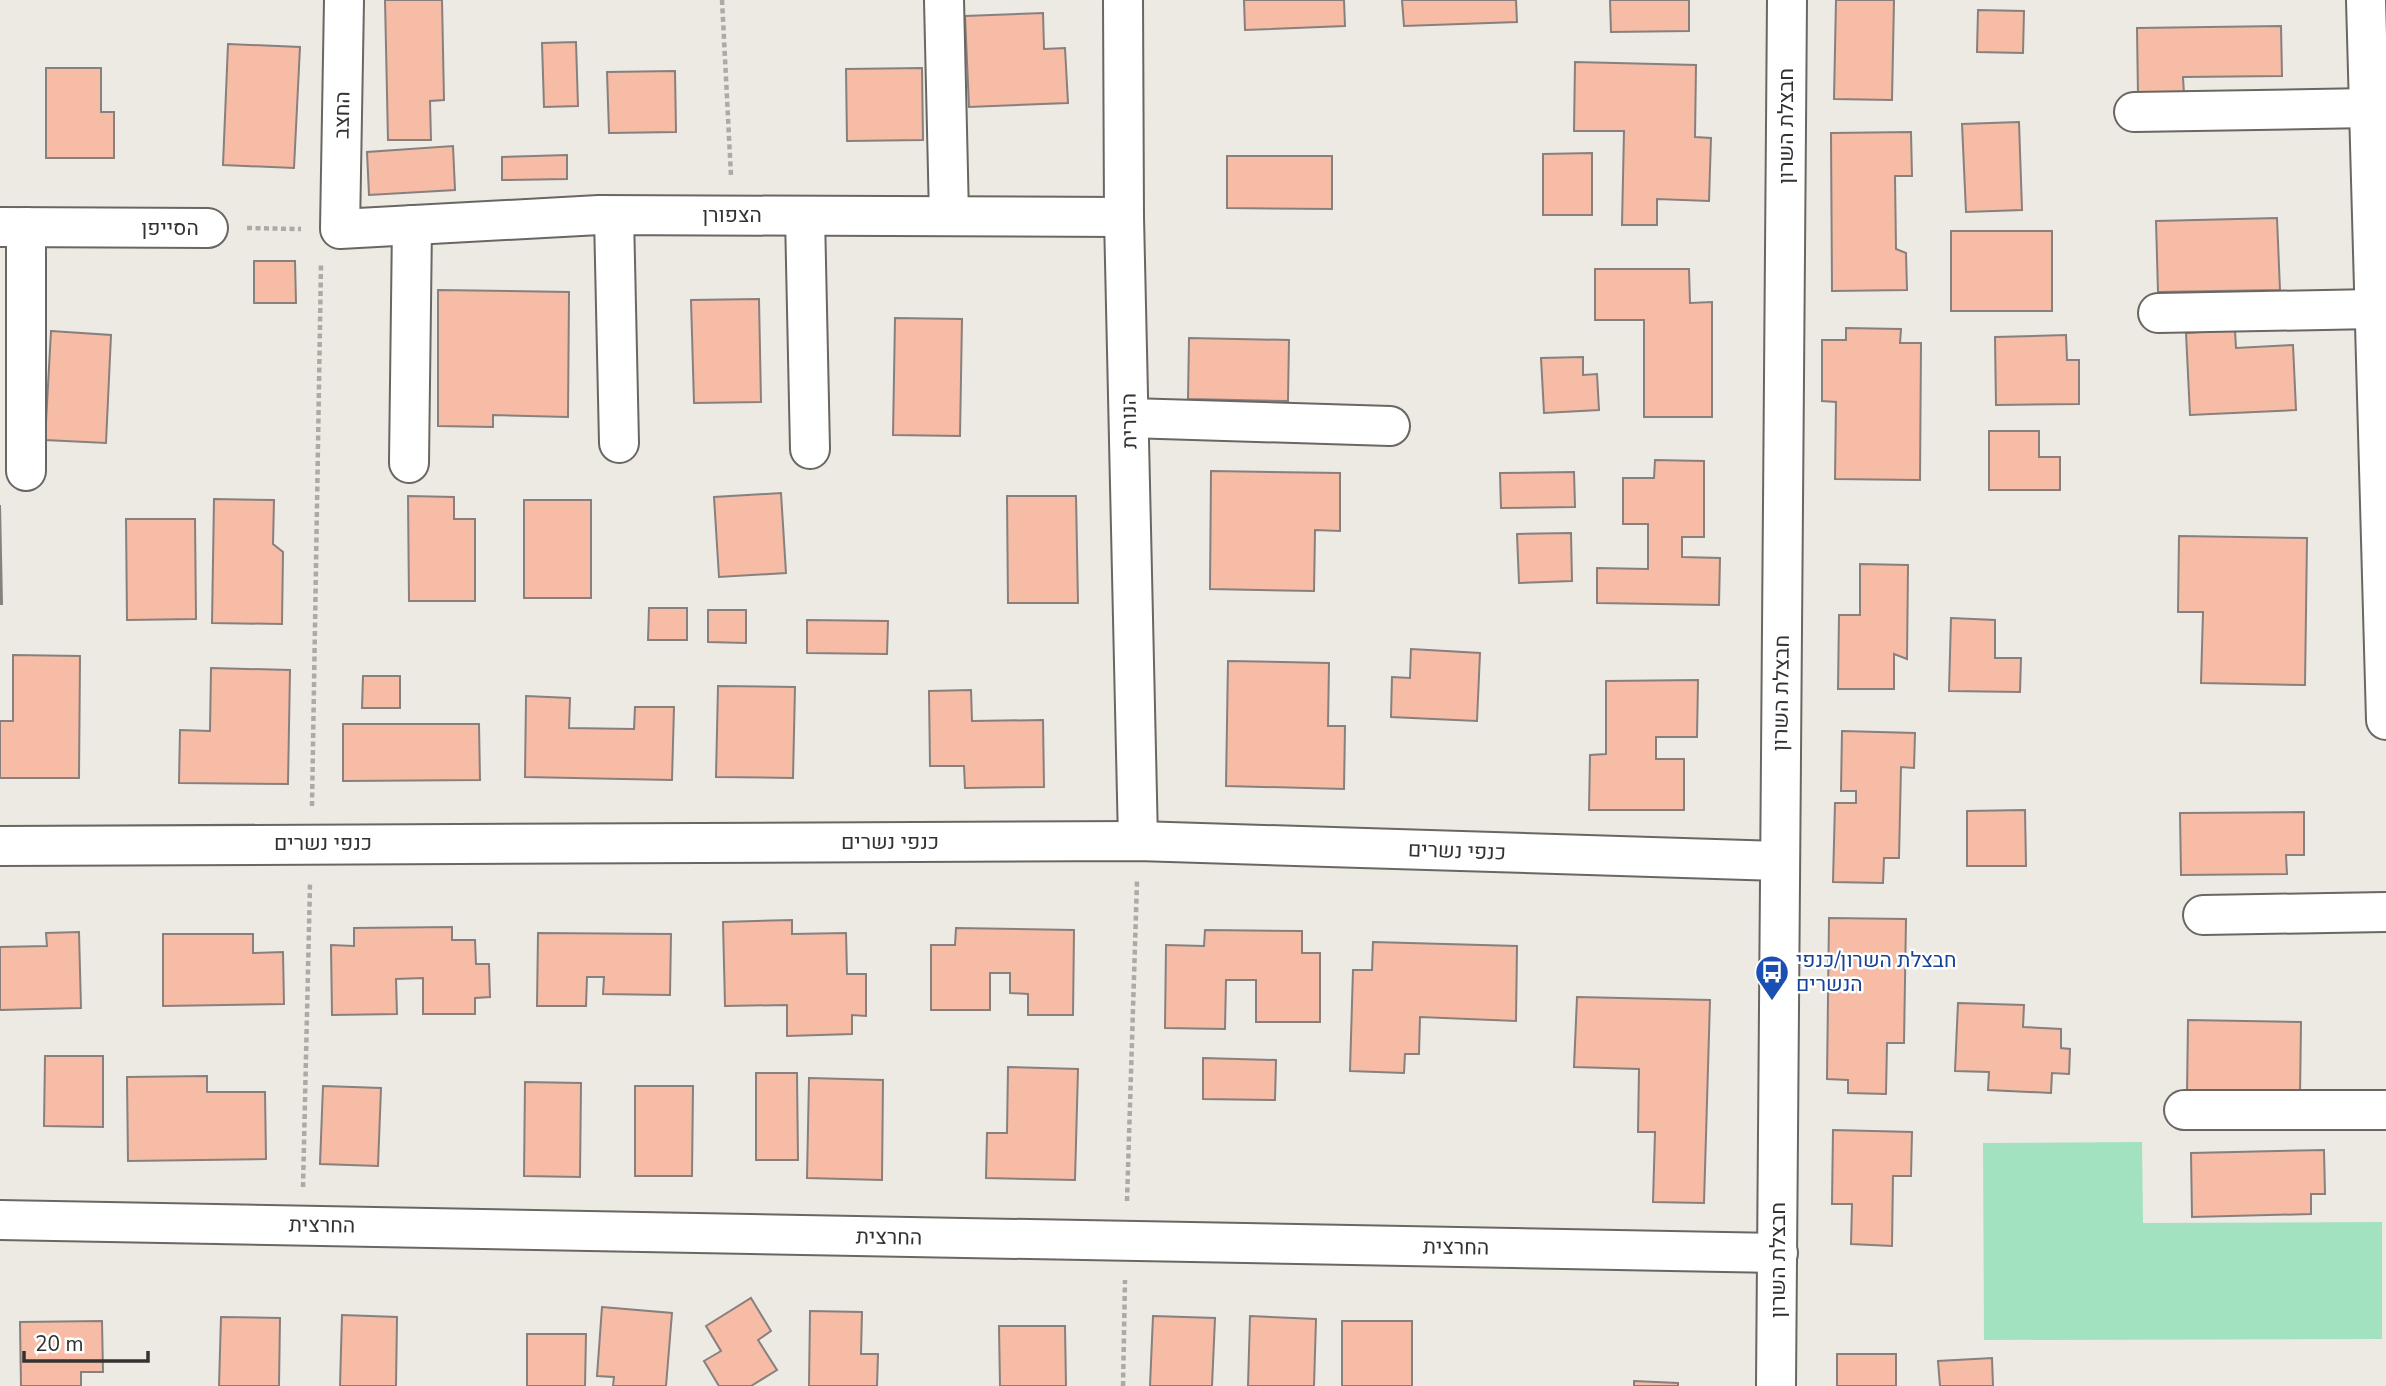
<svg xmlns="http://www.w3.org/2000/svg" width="2386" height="1386" viewBox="0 0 2386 1386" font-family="'Nunito Sans',Heebo,sans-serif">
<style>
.green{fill:#a2e2c0}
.building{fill:#f7bca5;stroke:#87807e;stroke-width:2}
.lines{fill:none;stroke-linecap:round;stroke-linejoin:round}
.minor-casing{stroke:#6a6662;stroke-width:42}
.path{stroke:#adaaa5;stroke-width:4.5;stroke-dasharray:5 3.5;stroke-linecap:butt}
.minor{stroke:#fff;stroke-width:38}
.labels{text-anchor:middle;stroke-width:5;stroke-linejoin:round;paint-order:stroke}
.street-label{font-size:21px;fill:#343230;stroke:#fff}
.transit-label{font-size:21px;fill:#164399;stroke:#fff;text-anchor:start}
</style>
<rect width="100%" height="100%" fill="#ede9e3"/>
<polygon class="green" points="2142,1142 2143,1223 2382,1222 2382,1339 1984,1340 1983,1143"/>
<g class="building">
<polygon points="385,0 442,0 444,100 430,101 431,140 388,140"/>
<polygon points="1244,0 1344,0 1345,26 1245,30"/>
<polygon points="1402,0 1516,0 1517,22 1404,26"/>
<polygon points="1610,0 1689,0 1689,31 1611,32"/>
<polygon points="1836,0 1894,0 1892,100 1834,99"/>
<polygon points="1978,10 2024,11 2023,53 1977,52"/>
<polygon points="1043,13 1044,49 1065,48 1068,103 969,107 965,16"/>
<polygon points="2281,26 2282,76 2183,77 2184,94 2138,95 2137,28"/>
<polygon points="576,42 578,106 544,107 542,43"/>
<polygon points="228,44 300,47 294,168 223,165"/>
<polygon points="1575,62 1696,65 1695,137 1711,138 1709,201 1657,199 1657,225 1622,225 1624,131 1574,131"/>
<polygon points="46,68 101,68 101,112 114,112 114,158 46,158"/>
<polygon points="922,68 923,140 847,141 846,69"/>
<polygon points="675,71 676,132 609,133 607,72"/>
<polygon points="2019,122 2022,210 1966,212 1962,124"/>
<polygon points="1911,132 1912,176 1895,176 1896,249 1906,253 1907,290 1832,291 1831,133"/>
<polygon points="453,146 455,190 369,195 367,152"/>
<polygon points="1592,153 1592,215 1543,215 1543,154"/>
<polygon points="567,155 567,179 502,180 502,157"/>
<polygon points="1227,156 1332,156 1332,209 1227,208"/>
<polygon points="2277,218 2280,290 2158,292 2156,221"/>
<rect x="1951" y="231" width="101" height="80"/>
<polygon points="254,261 295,261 296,303 254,303"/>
<polygon points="1595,269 1689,269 1690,303 1712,302 1712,417 1644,417 1644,320 1595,320"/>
<polygon points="438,290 569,292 568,417 493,415 493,427 438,426"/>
<polygon points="759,299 761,402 694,403 691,300"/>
<polygon points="895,318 962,319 960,436 893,435"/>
<polygon points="1846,328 1901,329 1900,343 1921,343 1920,480 1835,479 1836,402 1822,401 1822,340 1846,340"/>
<polygon points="2235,330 2236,348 2293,345 2296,410 2190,415 2186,333"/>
<polygon points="51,331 111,335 106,443 45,440"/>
<polygon points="2066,335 2067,360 2079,360 2079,404 1996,405 1995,337"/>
<polygon points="1189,338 1289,340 1288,401 1188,399"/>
<polygon points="1583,357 1583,375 1597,374 1599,410 1544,413 1541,358"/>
<polygon points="1989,431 2039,431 2039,457 2060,457 2060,490 1989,490"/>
<polygon points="1655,460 1704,461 1704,537 1682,537 1682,557 1720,558 1719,605 1597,603 1597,568 1648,569 1648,524 1623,524 1623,478 1654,478"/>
<polygon points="1211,471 1340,473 1340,531 1315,530 1314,591 1210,589"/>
<polygon points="1574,472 1575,507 1501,508 1500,473"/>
<polygon points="781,493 786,573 719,577 714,497"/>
<polygon points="408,496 454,497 454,519 475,519 475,601 409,601"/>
<polygon points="1007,496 1076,496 1078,603 1008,603"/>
<polygon points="214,499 274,500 273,544 283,552 282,624 212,623"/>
<rect x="524" y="500" width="67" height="98"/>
<polygon points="0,505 2,604 0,604"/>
<polygon points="126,519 195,519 196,619 127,620"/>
<polygon points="1571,533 1572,581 1519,583 1517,534"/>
<polygon points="2179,536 2307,538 2305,685 2201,683 2203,612 2178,612"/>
<polygon points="1860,564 1908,565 1907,659 1894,654 1894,689 1838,689 1839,615 1860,615"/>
<polygon points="649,608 687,608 687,640 648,640"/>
<polygon points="708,610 746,610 746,643 708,642"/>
<polygon points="1951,618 1995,620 1995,658 2021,658 2020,692 1949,691"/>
<polygon points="807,620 888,621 887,654 807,653"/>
<polygon points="1411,649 1480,653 1477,721 1391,717 1392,677 1410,678"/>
<polygon points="13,655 80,656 79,778 0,778 0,721 13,721"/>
<polygon points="1228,661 1329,663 1328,726 1345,726 1344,789 1226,786"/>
<polygon points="211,668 290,670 288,784 179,783 180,730 210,731"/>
<polygon points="363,676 400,676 400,708 362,708"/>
<polygon points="1698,680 1697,737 1656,737 1656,759 1684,759 1684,810 1589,810 1590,755 1606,754 1606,681"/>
<polygon points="718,686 795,687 793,778 716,777"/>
<polygon points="971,690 972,721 1043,720 1044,787 965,788 964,766 930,766 929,691"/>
<polygon points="526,696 570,698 569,728 634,729 635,707 674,707 672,780 525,777"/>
<polygon points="343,724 479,724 480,780 343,781"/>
<polygon points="1842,731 1915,733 1914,768 1901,767 1899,858 1884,858 1883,883 1833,882 1835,803 1856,803 1856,791 1841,791"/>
<polygon points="2025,810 2026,866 1967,866 1967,811"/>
<polygon points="2304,812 2304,855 2286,855 2287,874 2181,875 2180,813"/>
<polygon points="1829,918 1906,919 1904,1043 1887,1043 1886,1094 1848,1093 1848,1080 1827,1079"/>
<polygon points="792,920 792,934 846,933 847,974 866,974 866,1016 852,1015 852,1034 787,1036 787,1005 725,1006 723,922"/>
<polygon points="452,927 452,940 475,940 476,964 489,964 490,997 475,998 475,1014 423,1014 423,978 396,979 397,1014 332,1015 331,945 354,946 354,928"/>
<polygon points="956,928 1074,930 1073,1015 1028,1015 1028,994 1010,993 1010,973 990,973 990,1010 931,1010 931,945 955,945"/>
<polygon points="1205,930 1302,931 1302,953 1320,953 1320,1022 1256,1022 1256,980 1226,980 1225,1029 1165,1028 1166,945 1204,946"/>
<polygon points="79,932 81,1008 0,1010 0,947 47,946 46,933"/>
<polygon points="538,933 671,934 670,995 603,994 604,977 587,977 586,1006 537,1006"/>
<polygon points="163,934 253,934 253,953 283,952 284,1004 163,1006"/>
<polygon points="1373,942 1517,946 1516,1021 1420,1017 1419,1054 1405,1054 1404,1073 1350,1071 1353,970 1372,970"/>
<polygon points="1577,997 1710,1000 1704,1203 1653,1202 1655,1132 1638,1132 1639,1069 1574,1067"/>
<polygon points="1958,1003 2024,1005 2023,1027 2061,1029 2061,1048 2070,1049 2069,1074 2052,1073 2051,1093 1988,1090 1989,1072 1955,1071"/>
<polygon points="2188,1020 2301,1022 2300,1097 2187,1095"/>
<polygon points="45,1056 103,1056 103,1127 44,1126"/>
<polygon points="1203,1058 1276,1060 1275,1100 1203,1099"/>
<polygon points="1008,1067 1078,1069 1075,1180 986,1178 987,1133 1007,1133"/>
<polygon points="756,1073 797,1073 798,1160 756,1160"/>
<polygon points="207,1076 207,1092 265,1092 266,1159 128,1161 127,1077"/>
<polygon points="809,1078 883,1080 882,1180 807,1178"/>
<polygon points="525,1082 581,1083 580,1177 524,1176"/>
<polygon points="323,1086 381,1088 378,1166 320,1164"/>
<polygon points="635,1086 693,1086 692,1176 635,1176"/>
<polygon points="1833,1130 1912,1132 1911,1176 1893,1176 1892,1246 1851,1244 1852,1204 1832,1204"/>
<polygon points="2324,1150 2325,1194 2311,1194 2311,1214 2192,1217 2191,1153"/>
<polygon points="751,1298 771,1331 758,1340 777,1370 751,1386 719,1386 704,1361 721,1351 706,1326"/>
<polygon points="602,1307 672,1313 666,1386 613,1386 614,1377 597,1376"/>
<polygon points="810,1311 862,1312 861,1354 878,1354 877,1386 809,1386"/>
<polygon points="342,1315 397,1317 396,1386 340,1386"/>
<polygon points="1153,1316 1215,1318 1212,1386 1150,1386"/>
<polygon points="1250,1316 1316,1319 1314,1386 1248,1386"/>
<polygon points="221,1317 280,1318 279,1386 219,1386"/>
<polygon points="102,1321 103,1372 81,1372 81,1386 21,1386 20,1322"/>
<rect x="1342" y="1321" width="70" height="65"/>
<polygon points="999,1326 1065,1326 1066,1386 1000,1386"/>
<polygon points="527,1334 586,1334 585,1386 527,1386"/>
<rect x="1837" y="1354" width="59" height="32"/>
<polygon points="1992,1358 1993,1386 1940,1386 1938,1361"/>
<polygon points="1634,1381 1678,1383 1678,1386 1634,1386"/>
</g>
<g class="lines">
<g class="minor-casing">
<g id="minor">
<polyline points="344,0 340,229 599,215 1124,217"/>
<polyline points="944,0 949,216"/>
<polyline points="1123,0 1124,217 1138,841"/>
<polyline points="2366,0 2386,720"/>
<polyline points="2134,112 2369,108"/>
<polyline points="614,216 619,443"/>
<polyline points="805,216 810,449"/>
<polyline points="2,227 208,228"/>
<polyline points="2158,313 2374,309"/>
<polyline points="1129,418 1390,426"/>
<polyline points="409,463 412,225"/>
<polyline points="26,471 26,227"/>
<polyline points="0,846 1138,841 1779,861"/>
<polyline points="2203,915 2386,912"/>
<polyline points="2184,1110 2386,1110"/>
<polyline points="0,1220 1778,1253"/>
<polyline points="1776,1386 1787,0"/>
</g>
</g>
<g class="path">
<polyline points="722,0 731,176"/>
<polyline points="247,228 301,229"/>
<polyline points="312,806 321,265"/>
<polyline points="303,1187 310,884"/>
<polyline points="1127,1201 1137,881"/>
<polyline points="1123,1386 1125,1280"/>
</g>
<use href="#minor" class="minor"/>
</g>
<defs>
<g id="bus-pin" transform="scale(1.75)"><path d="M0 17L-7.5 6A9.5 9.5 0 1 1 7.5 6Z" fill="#1a4fb4" stroke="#fff"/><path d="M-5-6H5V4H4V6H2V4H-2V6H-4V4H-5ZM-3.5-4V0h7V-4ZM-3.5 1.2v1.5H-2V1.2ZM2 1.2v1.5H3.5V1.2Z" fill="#fff"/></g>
</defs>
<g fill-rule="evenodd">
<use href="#bus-pin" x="1772" y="972"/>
</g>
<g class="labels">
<g class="street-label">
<text transform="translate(342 115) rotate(-89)" y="7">החצב</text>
<text transform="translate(1786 126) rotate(-90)" y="7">חבצלת השרון</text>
<text x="732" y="222">הצפורן</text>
<text x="170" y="235">הסייפן</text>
<text transform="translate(1129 421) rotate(-91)" y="7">הנורית</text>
<text transform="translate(1781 693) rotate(-89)" y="7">חבצלת השרון</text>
<text x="890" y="849">כנפי נשרים</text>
<text x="323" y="850">כנפי נשרים</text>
<text transform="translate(1457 851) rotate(2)" y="7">כנפי נשרים</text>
<text transform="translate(322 1225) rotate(1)" y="7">החרצית</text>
<text transform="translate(889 1237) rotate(1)" y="7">החרצית</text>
<text transform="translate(1456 1247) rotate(1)" y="7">החרצית</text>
<text transform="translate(1778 1260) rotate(-90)" y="7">חבצלת השרון</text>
</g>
<g class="transit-label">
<text x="1796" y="967">חבצלת השרון/כנפי<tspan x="1796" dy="24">הנשרים</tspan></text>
</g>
</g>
<path d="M24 1351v10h124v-10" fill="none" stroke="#343230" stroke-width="3.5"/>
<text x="35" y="1351" font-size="21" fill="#343230" stroke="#ffffff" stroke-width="5" paint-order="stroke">20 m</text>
</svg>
